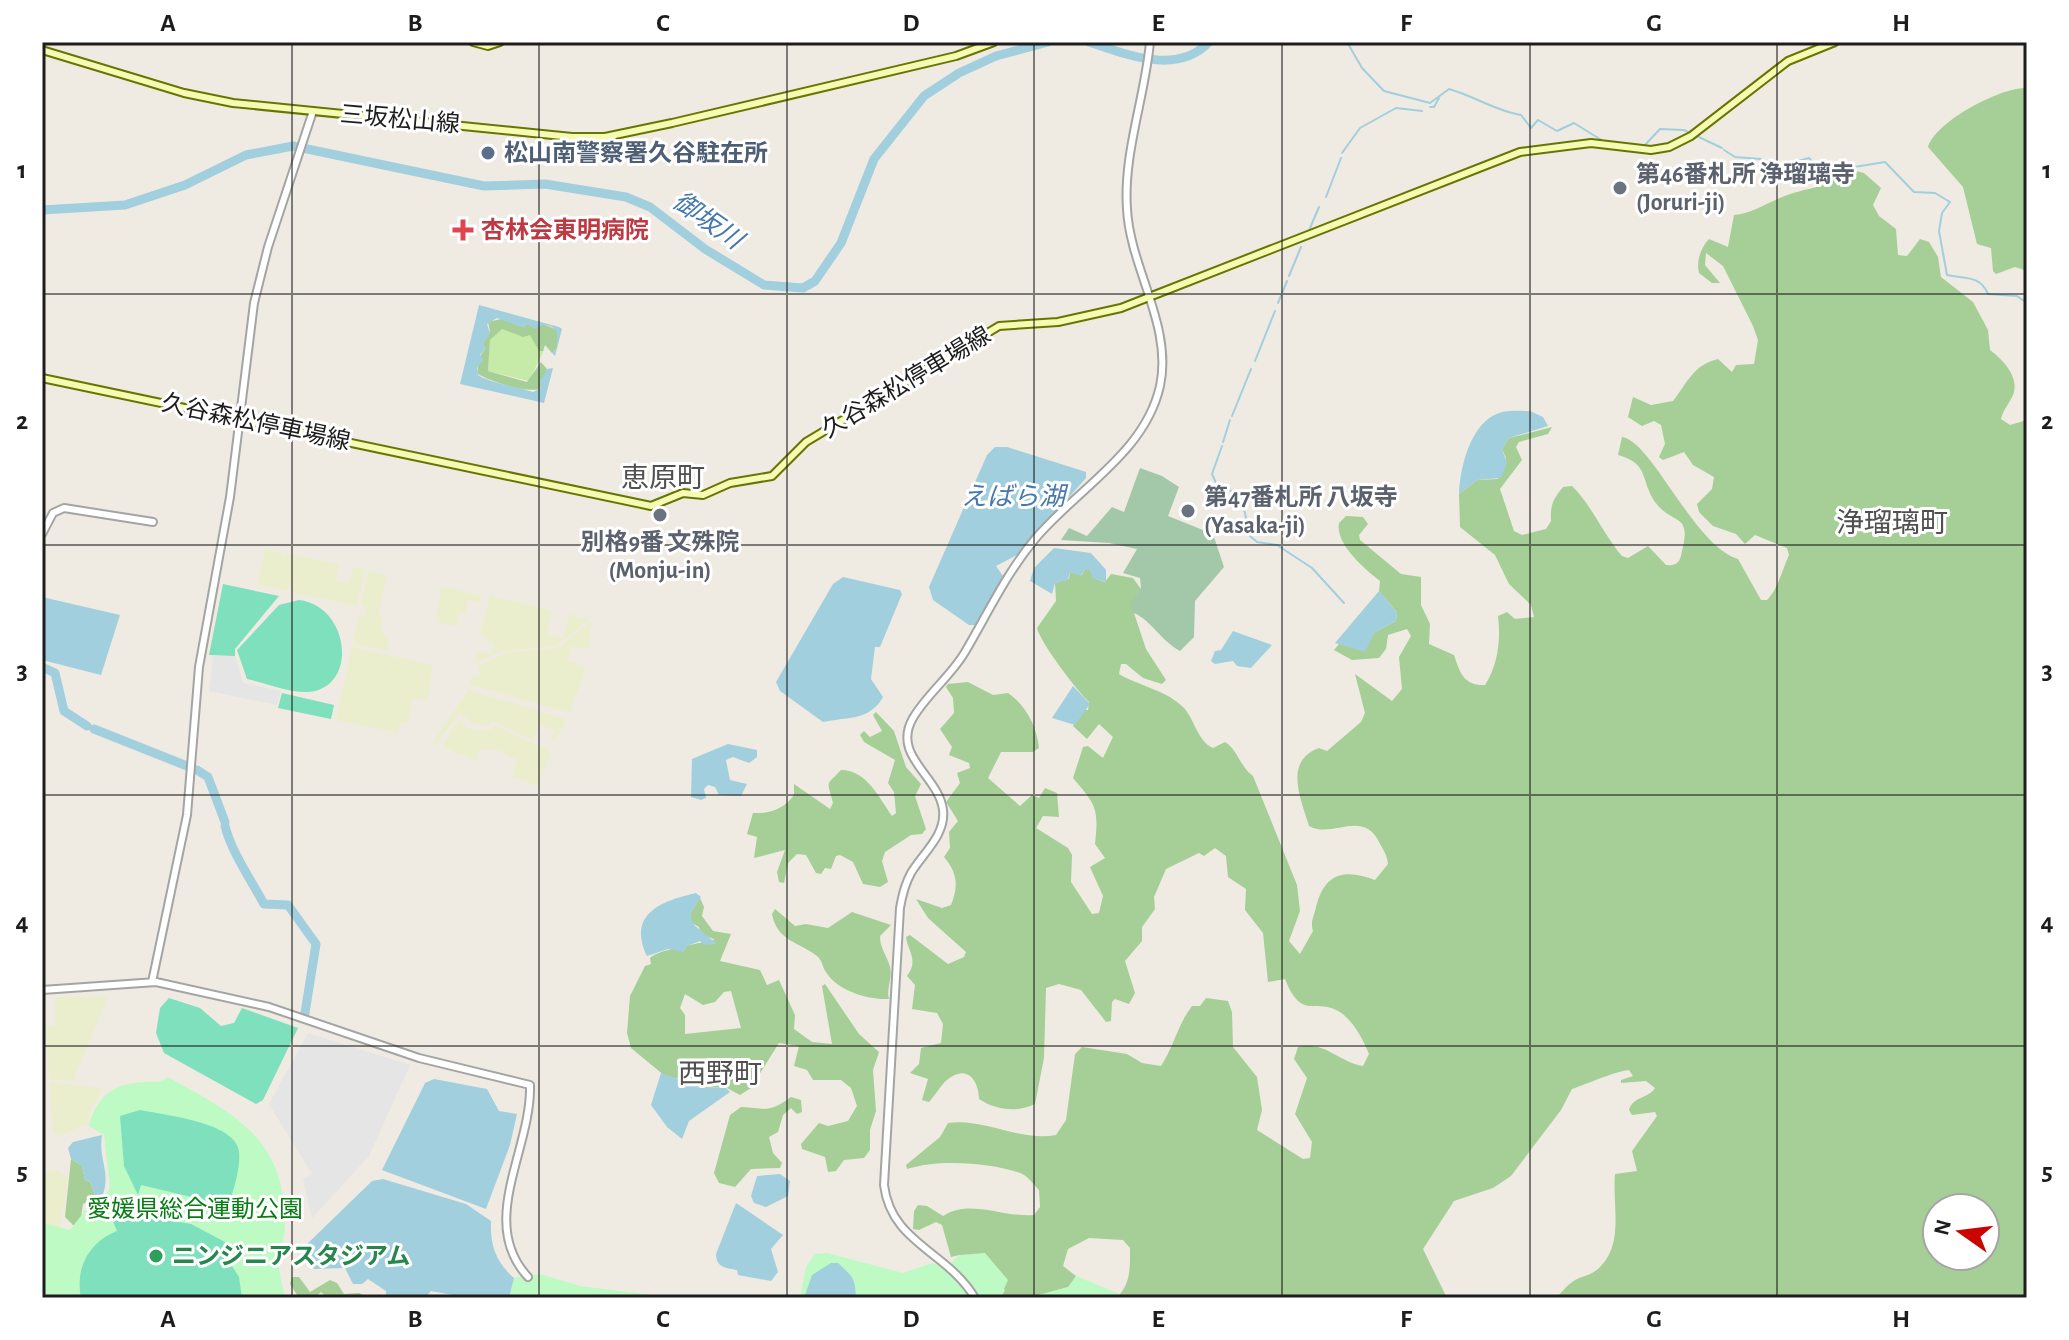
<svg xmlns="http://www.w3.org/2000/svg" width="2069" height="1340" viewBox="0 0 2069 1340" font-family="'Alegreya Sans','Noto Sans JP',sans-serif">
<style>
.farmland{fill:#ebeecd}
.grass{fill:#c6eaa7}
.forest{fill:#a5cf96;fill-rule:evenodd}
.cemetery{fill:#a3c8a9}
.park{fill:#befac4}
.pitch{fill:#7ee0bc}
.parking{fill:#e5e5e5}
.water{fill:#a1cfde}
.lines{fill:none;stroke-linecap:round;stroke-linejoin:round}
.stream{stroke:#a1cfde;stroke-width:2}
.river{stroke:#a1cfde;stroke-width:9}
.tertiary-casing{stroke:#a4a4a4;stroke-width:10}
.secondary-casing{stroke:#677602;stroke-width:10}
.tertiary{stroke:#fff;stroke-width:6}
.secondary{stroke:#f6fbb4;stroke-width:6}
.grid{fill:none;stroke:#1d1d1d;stroke-width:2;stroke-opacity:0.55}
.service-dot{fill:#5c6f8a;stroke:#fff;stroke-width:3}
.worship-dot{fill:#6b7280;stroke:#fff;stroke-width:3}
.health-dot{fill:#e0444e;stroke:#fff;stroke-width:3}
.leisure-dot{fill:#2e9e5b;stroke:#fff;stroke-width:3}
.labels{text-anchor:middle;stroke-width:6;stroke-linejoin:round;paint-order:stroke}
.street-label{font-size:24px;fill:#1d1d1d;stroke:#fff}
.service-label{font-size:24px;font-weight:bold;fill:#4e5e75;stroke:#fff;text-anchor:start}
.worship-label{font-size:24px;font-weight:bold;fill:#5b616d;stroke:#fff;text-anchor:start}
.health-label{font-size:24px;font-weight:bold;fill:#be3a42;stroke:#fff;text-anchor:start}
.park-label{font-size:24px;fill:#097d15;stroke:#fff}
.leisure-label{font-size:24px;font-weight:bold;fill:#27864d;stroke:#fff;text-anchor:start}
.water-label{font-size:26px;font-style:italic;fill:#4779af;stroke:#fff}
.quarter-label{font-size:28px;fill:#505050;stroke:#fff}
.neatline{fill:none;stroke:#1d1d1d;stroke-width:3}
.grid-label{font-size:26px;text-anchor:middle;font-weight:bold;fill:#1d1d1d}
</style>
<rect width="100%" height="100%" fill="#efebe2"/>
<g class="farmland">
<polygon points="265,549 283,553 283,556 289,554 339,564 336,580 349,583 353,567 365,570 357,606 291,592 292,586 288,586 287,591 257,584"/>
<polygon points="369,571 387,575 379,612 385,638 388,638 387,651 353,644 359,616 365,616 367,607 361,605"/>
<polygon points="441,586 481,596 481,602 468,600 465,614 459,613 456,626 436,622"/>
<polygon points="490,596 552,610 547,634 563,638 569,614 589,620 556,646 502,651 475,664 477,650 491,655 494,643 480,635"/>
<polygon points="589,623 592,624 588,648 570,647 568,661 586,667 570,713 469,684 472,677 480,676 478,666 508,652 558,648"/>
<polygon points="352,647 432,665 428,701 412,698 408,722 400,724 398,733 336,720"/>
<polygon points="468,690 563,718 565,723 555,741 551,739 554,731 540,725 533,740 492,721 489,725 474,725 460,713 436,744 433,742"/>
<polygon points="459,719 472,730 490,730 495,726 551,751 538,786 512,777 517,760 497,750 480,749 476,761 442,746"/>
<polygon points="108,996 73,1081 49,1079 46,1026 55,1025 55,997"/>
<polygon points="49,1082 103,1088 90,1112 89,1124 59,1136 53,1133"/>
<polygon points="54,1170 68,1176 68,1181 59,1234 42,1258 42,1174"/>
</g>
<polygon class="grass" points="501,328 521,336 530,334 539,351 544,350 529,381 488,371 490,340"/>
<g class="forest">
<path d="M2027,88v188l-3,-6 -9,-3 -19,7 -3,-3 -2,-23 -14,-4 -14,-57 -35,-40c8,-26 73,-60 99,-59z"/>
<path d="M1848,169l16,4 17,15 -8,17 6,11 17,13 2,26 9,1 13,-17 9,3 9,15 3,20 32,25 15,28 2,20c13,10 30,27 23,45 -4,9 -10,15 -12,24l9,6 17,-5v878h-471c6,-6 12,-14 19,-18 8,-4 16,-5 23,-11 27,-24 14,-63 17,-95l22,-3 -5,-20 25,-35 -2,-4 -23,3 -3,-5c4,-14 19,-11 26,-22l-9,-7 -25,2v-3l12,-4 -4,-6c-10,0 -45,15 -57,19l-11,21 -50,66 -18,12 -39,13 -31,48 24,49h-369l42,-4c11,-13 10,-29 10,-46l-7,-8 -34,-2 -21,11 -5,17 13,10 -7,11 -41,11h-28l5,-8 -46,-35 -8,2 -9,-32 -6,-3 -17,8 -6,-1 1,-18 4,-6 9,1 16,10c26,-18 61,2 91,-1l6,-8 -1,-17c-6,-6 -11,-14 -19,-17 -30,-11 -83,-14 -113,-4l-1,-4 34,-28 8,-14c37,-5 72,19 108,12l10,-15 9,-66 7,-7 45,7 15,9 19,3c13,-20 17,-42 31,-60h8l6,-8 22,3 4,11 1,35 24,30 5,33 -5,20 46,29 7,-1 2,-16 -17,-28 12,-36 -13,-19 4,-12c26,-7 41,15 65,19l6,-12c-6,-15 -15,-32 -29,-42 -24,-15 -38,10 -55,-33l-17,3 -5,-49 -18,-23 1,-21 -18,-12 -2,-21 -11,-8 -11,8 -5,-3 -33,16 -12,28 1,12 -13,18v14l-17,20 10,32 -6,11 -14,-5 -3,3 -1,19 -5,1 -25,-32 -22,-6 -13,4 -2,70 -9,46c-19,9 -39,6 -56,-5 0,-15 -9,-34 -28,-22 -9,5 -15,18 -22,25l-7,-2 6,-21 -18,-6 9,-9 2,-16 20,-5 2,-19 -6,-11 -25,-4 3,-24 -8,-9c12,-16 1,-24 -1,-39l4,-2 38,29 16,-7 2,-5 -38,-34 -12,-19 26,9 9,-3c8,-19 6,-33 -7,-48l6,-9 -1,-16 9,-11 -12,-19 14,-19 -3,-10 13,-5 -1,-5 -20,-8 3,-8 -12,-18 14,-16 -1,-15 -7,-11 2,-3 20,-2 25,13 15,-2c18,12 29,34 31,55l-6,4h-32l-13,26 32,28 12,-11 7,3 6,-10 12,5 2,24 -16,-1 -7,12 32,20 4,7 -1,27 21,32 7,-1 4,-17 -13,-29 15,-9 -10,-14c4,-36 1,-39 -22,-66l10,-31 5,-1 15,12 10,-21 -14,-13 -12,15 -14,-13 11,-16h4l1,-8c-12,-11 -49,-60 -52,-74l19,-27 -1,-18 14,-4 1,-7 12,3 2,-5h6l6,9 9,3 6,-8 22,4 8,11 -7,24 12,36 20,31 -4,4 -19,-6 -17,-14h-5l-2,10c20,12 47,16 64,33 12,12 14,34 30,41l12,-6c13,8 15,25 28,34l44,109 3,26 -11,30 11,13 13,-23c-3,-10 1,-14 3,-24 9,-35 29,-38 59,-27l13,-16c-1,-10 -6,-16 -10,-24 -17,-30 -46,-1 -69,-14 -8,-27 -26,-65 10,-78l8,3 34,-29 4,-9 -10,-39 37,27 10,-12 -3,-32 12,-21 -4,-7 -19,6 -2,14 -7,9 -27,2 -18,-10 5,-6 10,2 47,-25 1,-9 -18,-21 1,-10c-15,-12 -45,-37 -41,-58l7,-7 17,1 5,7 -9,11 1,5 41,34 20,3v28l9,19 -1,20 25,11c6,18 10,31 31,30 13,-20 16,-46 13,-69l9,-4 8,7 19,-2 -3,-12 -22,-21 -14,-29 -35,-28 -1,-33 18,-14 21,-1 8,-21 -4,-9 7,-11 43,-11 -4,7 -29,8 -3,5 6,13 -22,29 14,42 8,4 24,-6 5,-8c-1,-15 2,-22 12,-34l9,-1c19,18 31,48 50,70l6,2 20,-12 18,19c12,1 14,-3 16,-14 10,-39 -9,-25 -27,-49 -15,-22 -5,-38 -37,-47l4,-18c30,4 72,109 116,122l23,41h6c11,-11 15,-30 22,-45l-2,-7 -32,-13 -10,9 -9,-10 -23,-8 -14,-14 -2,-8 15,-15 2,-12 -21,-12 -9,-13 -21,8 -4,-3 6,-13 -4,-19 -7,-4 -12,5 -14,-9 5,-20 18,8 22,-4c15,-19 20,-36 45,-42l14,13 4,-7 18,-1 4,-24 -5,-14 -30,-60 -17,-13 -1,12 15,18h-8l-13,-10c-3,-12 2,-26 10,-34l19,8 6,-32c16,-1 31,-11 46,-17 27,-12 41,-6 68,-29zM1937,1208h48v48h-48z"/>
<path d="M501,319l22,8 4,-3 19,1 11,5v18l-5,5 -7,-8 -2,6h-4l-9,-16 -7,2 -21,-8 -12,11 -2,31 39,11 14,-20 6,7 -7,20c-12,4 -54,-8 -63,-16l3,-17 5,-7 -2,-5 7,-13 -2,-9z"/>
<path d="M876,712l18,19 12,36 15,17 -6,12 11,33 -4,5 -11,1 -26,17 -3,9 6,21 -8,5 -17,-3 -10,-22 -13,-7 -4,1 -5,13 -6,-1 -4,6 -5,-1 -10,-18 -9,-1 -9,9 -4,20 -5,-1 -2,-10 8,-22 -31,8 3,-21 -10,-3 6,-21c17,1 31,-4 41,-18v-11l36,25 3,-6c-6,-24 -8,-16 8,-33 26,0 38,28 51,46l4,-3 -2,-21 -6,-9 7,-23 -31,-18 -4,-7 4,-4 6,6 12,-6 -9,-16z"/>
<path d="M700,898l4,9 -2,9 11,15 18,3 -11,27 40,9 7,15 12,-5 16,35 -1,14 18,13 20,2 -10,-58 3,-2 34,50 20,18 -6,18 3,41 -6,19v20l-6,8 -20,2 -8,11 -8,1 -3,-15 -23,-8 -1,-5 18,-21 9,3 20,-5 9,-15 -6,-18 -10,-8h-28l-6,-10 -13,-4 5,-20 -20,-3 -28,45 -11,7 -15,-8 -21,1 -10,-6 -29,-6 -34,-28 -4,-15 3,-37 15,-30 6,-2 -1,-6c9,-9 51,-15 65,-18l-15,-7 -1,-6 -7,-4 -2,-9zM731,991l10,37 -56,6v-19l-5,-7 5,-14 18,11 12,-3 9,-10z"/>
<path d="M775,909l20,17 11,-2 22,4 24,-16 39,13 -11,11c0,13 7,19 10,31 3,11 -4,21 -1,32 -20,1 -52,-8 -63,-27 -4,-5 -3,-11 -9,-16 -18,-14 -40,-15 -45,-42z"/>
<path d="M791,1097l10,3 1,12 -5,2 -6,-6 -8,7 -5,17 -9,5 4,16 9,10 -2,5 -29,1 -16,18 -16,-4 -5,-10 16,-58 11,-8c26,1 26,7 50,-10z"/>
<polygon points="71,1159 82,1166 85,1180 90,1182 96,1197 83,1204 80,1224 73,1225 65,1217"/>
<polygon points="292,1277 299,1277 310,1292 330,1280 337,1283 344,1294 359,1293 369,1298 328,1298 321,1292 314,1298 299,1298 290,1284"/>
</g>
<path class="cemetery" d="M1140,468l22,8 17,11 -11,29 45,18 11,33 -29,34 -1,36 -14,14c-20,-11 -28,-30 -46,-38l-4,-9 11,-15 -1,-11 -17,-5 14,-24 -28,-6 -48,-3 8,-12 18,8 25,-29 12,5z"/>
<g class="park">
<path d="M168,1077c66,37 118,61 117,148 0,13 -5,24 -6,37 -1,11 4,25 6,36h-243v-75l28,7 21,-27 14,-6 5,-10 -6,-52 -15,-9c8,-30 23,-42 55,-44 10,-1 16,2 24,-5z"/>
<polygon points="827,1253 903,1273 932,1263 947,1268 959,1255 985,1253 1008,1280 1000,1298 800,1298 806,1267 815,1254"/>
<polygon points="540,1274 580,1286 676,1298 509,1298 514,1278"/>
<polygon points="1076,1276 1120,1294 1120,1298 1028,1298 1068,1287"/>
</g>
<g class="pitch">
<polygon points="223,584 279,596 235,649 235,656 209,655"/>
<path d="M299,600c51,6 60,88 9,92 -18,1 -43,-9 -61,-13l-10,-29 42,-45z"/>
<polygon points="282,693 334,705 331,719 278,708"/>
<polygon points="169,998 200,1008 221,1026 234,1023 242,1008 298,1028 263,1100 256,1104 164,1053 156,1033 160,1008"/>
<path d="M140,1110c24,5 95,12 99,41 2,17 -6,39 -10,55l-88,-21 -3,10 -14,-29 -4,-50z"/>
<path d="M138,1215l53,9 36,19 4,5 -6,7 14,22 3,21h-161c-6,-30 8,-56 36,-67l-5,-12z"/>
</g>
<g class="parking">
<polygon points="213,656 235,656 243,683 281,691 277,705 209,691"/>
<polygon points="308,1033 410,1065 369,1156 312,1218 303,1179 312,1174 269,1104"/>
</g>
<g class="water">
<path d="M479,305l80,22 3,2 -7,27 -3,-3 5,-5v-15c-5,-10 -15,-9 -22,-4l-8,-5 -3,4 -27,-10 -10,6 3,9 -7,11 2,5 -5,6 3,5 -6,8 1,7c14,9 38,11 55,17l8,-4 -1,-7 7,-12 6,-1 -9,35 -84,-19z"/>
<path d="M1530,411l13,6 5,9 -39,12 -7,11 5,14 -6,15 -24,2 -18,14c1,-26 11,-71 40,-81 9,-3 21,-2 31,-2z"/>
<polygon points="1007,447 1086,472 1086,478 1019,554 996,566 1003,576 975,625 969,625 933,600 929,587 987,455 995,447"/>
<polygon points="1054,548 1091,553 1106,570 1106,582 1092,578 1090,570 1084,570 1081,576 1070,572 1068,580 1055,583 1052,594 1030,581 1034,568"/>
<path d="M843,577l57,13 2,4 -22,53h-5l-4,32 12,18c-13,24 -37,20 -60,25l-43,-31 -4,-9 57,-98z"/>
<polygon points="1379,591 1397,612 1396,621 1374,633 1365,652 1335,643"/>
<polygon points="42,597 120,615 101,675 42,660"/>
<polygon points="1233,631 1272,645 1251,668 1237,666 1233,661 1215,664 1211,661 1215,651 1221,650"/>
<polygon points="1073,686 1090,704 1075,725 1052,718"/>
<polygon points="728,744 757,750 757,757 749,763 733,757 726,760 730,780 747,784 741,796 719,795 715,787 708,785 704,789 706,798 701,800 691,797 692,759"/>
<path d="M696,893l5,4 -11,17 4,11 23,19 -12,1 -5,-4 -13,5 -3,6 -16,-3 -21,7c-20,-43 15,-55 49,-63z"/>
<polygon points="661,1073 704,1088 725,1087 730,1092 689,1121 682,1139 667,1127 651,1105"/>
<polygon points="434,1079 487,1089 499,1111 517,1114 510,1145 486,1209 382,1170 425,1083"/>
<path d="M102,1135c-4,23 9,38 1,59l-7,3 -6,-15 -5,-2 -3,-14 -11,-7 -3,-11 5,-6z"/>
<polygon points="780,1174 790,1181 788,1196 766,1207 754,1203 751,1196 757,1176"/>
<path d="M383,1179l83,25 25,17c-1,25 5,41 23,57l-5,20h-40l-38,-7 -6,7h-39v-7l-18,-12 -6,5h-9l-8,-16 -31,1 -11,-15v-6l69,-67z"/>
<path d="M736,1203l47,32 -12,14 7,23 -7,9 -33,-6 -1,-5c-10,-2 -21,-2 -21,-16z"/>
<path d="M831,1263h7c16,15 17,15 18,35h-52l8,-23z"/>
</g>
<g class="lines">
<g class="stream">
<path d="M1347,42l15,26 22,23 46,12 19,-14c25,7 47,22 72,26l10,13 7,-8 19,11 17,-8 29,18"/>
<polyline points="1430,107 1434,107 1439,98"/>
<polyline points="1644,146 1660,129 1684,130 1722,148"/>
<path d="M1724,150l11,7 26,2 12,9 36,-10 7,8v13l10,5 22,-16 37,-6 29,30 21,1 15,9 -8,11 -3,18 8,44c19,4 33,0 41,19l29,2 10,7"/>
<polyline points="1342,153 1360,128 1396,108 1422,111"/>
<polyline points="1326,197 1341,158"/>
<polyline points="1310,228 1319,207"/>
<polyline points="1289,276 1301,247"/>
<polyline points="1278,303 1287,281"/>
<polyline points="1255,361 1275,311"/>
<polyline points="1232,416 1251,369"/>
<polyline points="1223,442 1230,420"/>
<polyline points="1222,446 1212,474 1217,485 1241,495 1250,536 1257,542 1277,545 1312,568 1344,603"/>
</g>
<g class="river">
<path d="M1089,42c37,12 88,34 120,0"/>
<polyline points="42,210 125,205 185,185 246,155 293,146 484,186 545,184 626,197 650,207 705,249 764,285 803,288 815,281 841,243 874,159 924,96 959,73 996,56 1048,42"/>
<polyline points="42,667 55,673 64,711 87,726"/>
<polyline points="94,729 187,766"/>
<polyline points="197,770 208,777 225,822"/>
<path d="M225,826c6,25 26,54 39,78l24,1 28,39 -11,69"/>
</g>
<g class="tertiary-casing">
<g id="tertiary">
<polyline points="42,534 53,513 64,508 153,522"/>
<polyline points="152,982 187,815 199,667 230,497 254,303 268,247 313,111"/>
<path d="M42,990l114,-8 113,25 150,51 111,27c2,64 -53,137 -2,192"/>
<path d="M975,1298c-28,-47 -84,-55 -91,-113l16,-277c2,-12 5,-24 11,-35 12,-20 35,-38 32,-63 -4,-34 -52,-54 -30,-92 14,-24 38,-42 52,-66 23,-39 41,-78 70,-113 42,-50 110,-86 125,-153 13,-60 -30,-118 -33,-177 -4,-55 18,-112 23,-167"/>
</g>
</g>
<g class="secondary-casing">
<g id="secondary">
<polyline points="473,42 488,46 500,42"/>
<polyline points="42,50 184,93 233,103 572,137 605,137 672,123 956,56 994,42"/>
<polyline points="42,378 651,506 683,493 703,495 730,483 772,476 806,442 999,326 1058,322 1121,308 1520,152 1591,143 1651,150 1669,147 1691,136 1788,61 1835,42"/>
</g>
</g>
<use href="#tertiary" class="tertiary"/>
<use href="#secondary" class="secondary"/>
</g>
<path class="grid" d="M292,42v1256M539,42v1256M787,42v1256M1034,42v1256M1282,42v1256M1530,42v1256M1777,42v1256M42,294h1985M42,545h1985M42,795h1985M42,1046h1985"/>
<circle class="service-dot" cx="488" cy="153" r="8"/>
<g class="worship-dot">
<circle cx="1620" cy="188" r="8"/>
<circle cx="1188" cy="511" r="8"/>
<circle cx="660" cy="515" r="8"/>
</g>
<path class="health-dot" d="M459 218h8v8h8v8h-8v8h-8v-8h-8v-8h8z"/>
<circle class="leisure-dot" cx="156" cy="1256" r="8"/>
<g class="labels">
<g class="street-label">
<text transform="translate(400 119) rotate(5)" y="8">三坂松山線</text>
<text transform="translate(906 382) rotate(-31)" y="8">久谷森松停車場線</text>
<text transform="translate(256 422) rotate(12)" y="8">久谷森松停車場線</text>
</g>
<g class="service-label">
<text x="504" y="161">松山南警察署久谷駐在所</text>
</g>
<g class="worship-label">
<text x="1636" y="182">第46番札所 浄瑠璃寺<tspan x="1636" dy="28">(Joruri-ji)</tspan></text>
<text x="1204" y="505">第47番札所 八坂寺<tspan x="1204" dy="28">(Yasaka-ji)</tspan></text>
<text x="660" y="550" text-anchor="middle">別格9番 文殊院<tspan x="660" dy="28">(Monju-in)</tspan></text>
</g>
<g class="health-label">
<text x="481" y="238">杏林会東明病院</text>
</g>
<g class="park-label">
<text x="195" y="1217">愛媛県総合運動公園</text>
</g>
<g class="leisure-label">
<text x="172" y="1264">ニンジニアスタジアム</text>
</g>
<g class="water-label">
<text transform="translate(708 220) rotate(35)" y="9">御坂川</text>
<text x="1013" y="505">えばら湖</text>
</g>
<g class="quarter-label">
<text x="663" y="487">恵原町</text>
<text x="1892" y="532">浄瑠璃町</text>
<text x="720" y="1083">西野町</text>
</g>
</g>
<rect width="2069" height="1340" fill="none" stroke="#ffffff" stroke-width="88"/>
<g transform="translate(1961 1232) rotate(284)"><circle r="38" fill="#ffffff" stroke="#a5a5a5" stroke-width="2"/>
<path d="M0-6L14 30L0 20L-14 30Z" fill="#ca0500"/>
<text y="-12" font-size="22" font-weight="bold" text-anchor="middle" fill="#1d1d1d">N</text>
</g>
<rect x="44" y="44" width="1981" height="1252" class="neatline"/>
<g class="grid-label">
<text x="168" y="31">A</text>
<text x="415" y="31">B</text>
<text x="663" y="31">C</text>
<text x="911" y="31">D</text>
<text x="1158" y="31">E</text>
<text x="1406" y="31">F</text>
<text x="1654" y="31">G</text>
<text x="1901" y="31">H</text>
<text x="22" y="178">1</text>
<text x="2047" y="178">1</text>
<text x="22" y="429">2</text>
<text x="2047" y="429">2</text>
<text x="22" y="679">3</text>
<text x="2047" y="679">3</text>
<text x="22" y="930">4</text>
<text x="2047" y="930">4</text>
<text x="22" y="1180">5</text>
<text x="2047" y="1180">5</text>
<text x="168" y="1327">A</text>
<text x="415" y="1327">B</text>
<text x="663" y="1327">C</text>
<text x="911" y="1327">D</text>
<text x="1158" y="1327">E</text>
<text x="1406" y="1327">F</text>
<text x="1654" y="1327">G</text>
<text x="1901" y="1327">H</text>
</g>
</svg>
